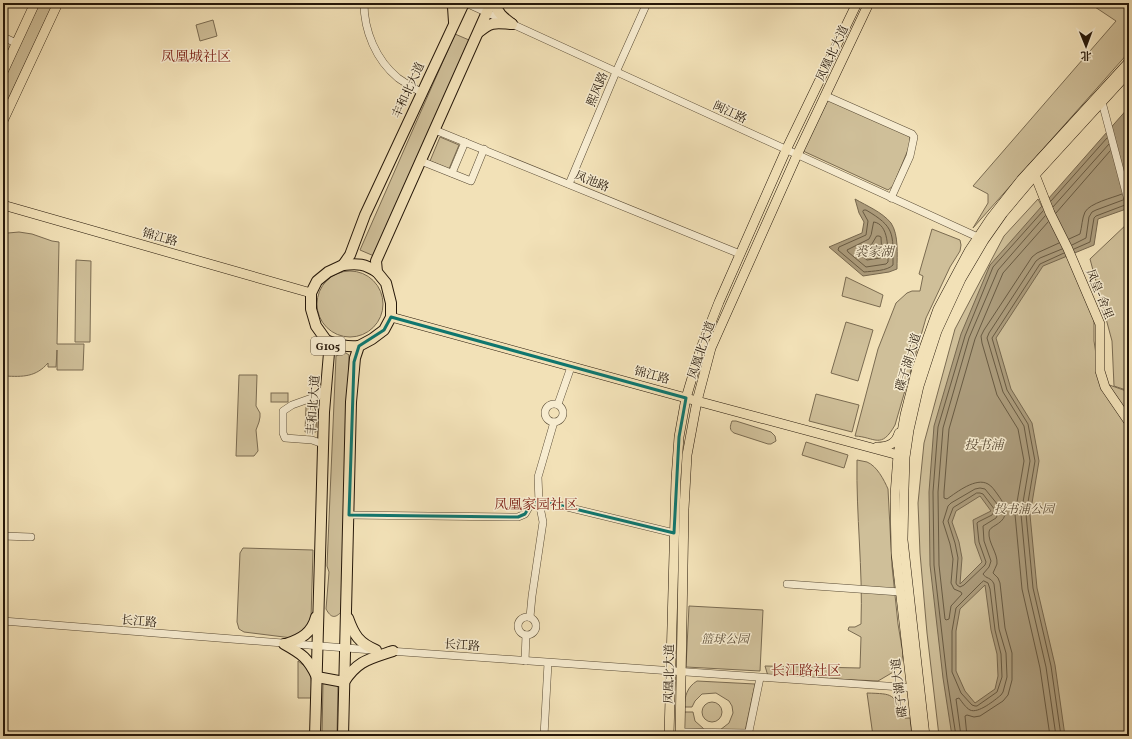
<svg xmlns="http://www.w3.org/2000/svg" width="1132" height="739" viewBox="0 0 1132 739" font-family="Vollkorn,'Noto Serif SC',serif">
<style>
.green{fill:#cfbf99;stroke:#7a6b51}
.water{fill:#ac9c7c;stroke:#76674e;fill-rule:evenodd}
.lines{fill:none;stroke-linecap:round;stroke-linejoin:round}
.shore{stroke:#685a42;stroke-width:1}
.minor-casing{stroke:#584a34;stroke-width:8}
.major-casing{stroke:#251709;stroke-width:10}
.highway-casing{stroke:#251709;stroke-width:12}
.minor{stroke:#f7ecd0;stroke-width:7}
.major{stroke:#f2e1b7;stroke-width:9}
.highway{stroke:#f2e1b7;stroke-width:10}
.marked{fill:none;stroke:#0f766e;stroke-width:3;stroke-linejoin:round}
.labels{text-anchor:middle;stroke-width:3;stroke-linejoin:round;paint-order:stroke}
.shield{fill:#f7ecd0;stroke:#645745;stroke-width:1}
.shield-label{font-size:11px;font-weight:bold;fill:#251709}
.street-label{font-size:12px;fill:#251709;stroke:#f7ecd0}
.park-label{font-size:12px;font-style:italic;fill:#584934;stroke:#f7ecd0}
.water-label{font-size:13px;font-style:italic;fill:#5b4c37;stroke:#f7ecd0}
.quarter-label{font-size:14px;fill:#7a1f14;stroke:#f7ecd0}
</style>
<rect width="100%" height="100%" fill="#f2e1b7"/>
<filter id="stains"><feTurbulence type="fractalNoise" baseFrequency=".005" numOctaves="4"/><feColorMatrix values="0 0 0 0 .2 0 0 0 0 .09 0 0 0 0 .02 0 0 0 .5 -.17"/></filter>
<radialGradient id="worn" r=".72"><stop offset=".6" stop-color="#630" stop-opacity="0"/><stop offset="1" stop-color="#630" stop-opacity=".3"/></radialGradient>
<g class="green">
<polygon points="39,3 54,3 3,114 3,81"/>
<polygon points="1099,3 1124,3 1129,6 1129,52 973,228 988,203 988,194 973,186 1116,21 1095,7"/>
<polygon points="213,20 217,36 200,41 196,25"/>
<polygon points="455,34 469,40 374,256 360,250"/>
<polygon points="827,99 908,135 910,138 910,145 893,186 888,190 803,151"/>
<polygon points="440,137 459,145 449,169 430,161"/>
<polygon points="1038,199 1071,263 1094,318 1094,341 1097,361 1101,382 1129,392 1129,736 939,736 927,633 920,553 918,503 924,443 955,329 1004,236"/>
<polygon points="1129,222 1129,391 1114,386 1112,341 1090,259"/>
<path d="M932,229l28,11 1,5 -1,6 -10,16 -24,51 -31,107c-14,25 -20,12 -40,11l23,-87 18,-46 11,-10 5,-2h8l3,-15 -4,-2z"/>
<path d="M19,232l13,2 20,7 7,1 -2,102h27l-1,26h-26v-20l-1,17h-8v-4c-12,14 -25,14 -43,13l-2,-1v-140l5,-2z"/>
<polygon points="76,260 91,261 90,342 75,342"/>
<circle cx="350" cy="304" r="33"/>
<polygon points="846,277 883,295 880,307 842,296"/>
<polygon points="846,322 873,330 858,381 831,373"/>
<path d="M342,353h4l3,2 -7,256c-7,8 -11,7 -16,-2l3,-37 -2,-6 9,-210z"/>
<polygon points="239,375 257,375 256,406 260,413 260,417 259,422 256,430 258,451 254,456 236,456"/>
<rect x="271" y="393" width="17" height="9"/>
<polygon points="816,394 859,405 852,432 809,421"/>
<polygon points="306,407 317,407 316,432 305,432"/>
<path d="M732,421h4l35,11 4,4 1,5 -5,3h-3l-34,-11c-5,-3 -4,-7 -2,-12z"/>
<polygon points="806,442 848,455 844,468 802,455"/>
<path d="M857,460c3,1 7,1 10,2 10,4 17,18 21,27l4,77 6,58 5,30 -2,11 -6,6 -17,10 -110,-5 -3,-10 95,2 1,-31 -13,-7 1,-3h6l6,-3c2,-55 -5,-109 -4,-164z"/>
<polygon points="243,548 313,550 311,619 308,625 302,632 292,638 244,632 239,629 237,622 240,553"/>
<polygon points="689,606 763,610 760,671 686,667"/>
<path d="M298,661c16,11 13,20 14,37h-14z"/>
<path d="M697,681l58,3 -10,47 -25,-1 9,-7 4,-10 -1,-7 -3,-5 -13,-8 -14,1 -7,7 -3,6h-8c1,-11 3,-20 13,-26z"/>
<polygon points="338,682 337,736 322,736 323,683"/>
<path d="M867,693c27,1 26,0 37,25h6l2,18h-39z"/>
<circle cx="712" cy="712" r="10"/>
<polygon points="683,712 693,712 695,721 704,729 683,729"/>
</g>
<g class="water">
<path d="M1129,107v101l-31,11 -4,26 -51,21 -47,72 15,51 21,34 7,38 -9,54 7,73 18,77 10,71h-113l-9,-58 -13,-113 -1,-73 5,-66 27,-92 29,-69zM980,496l11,15 -18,9 2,23 7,19 -22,22 2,-26 -3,-16 -7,-20 4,-11zM985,585l6,45 6,24 1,22 -3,13 -20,14 -10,-12 -9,-20v-40l4,-22z"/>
<path d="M855,199c12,7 27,13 36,24 8,12 6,32 6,46l-8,3 -26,4 -34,-29 33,-14 2,-11 -5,-9z"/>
</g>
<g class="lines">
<g class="shore">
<polyline points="1051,201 1107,138"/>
<polyline points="1053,207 1109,144"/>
<path d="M864,210h2c29,17 27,23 27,55 -6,6 -20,6 -29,7l-26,-22 1,-3 27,-12 2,-14 -5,-9z"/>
<polyline points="1056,213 1110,151"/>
<path d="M874,222c15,2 14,28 14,40l-2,2 -20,3 -18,-15 -1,-2 22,-11 2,-4z"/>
<polygon points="877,236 879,236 881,237 882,257 880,258 867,260 859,254 859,251 871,245"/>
<path d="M1069,239l11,-5c2,-7 2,-16 5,-22 5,-9 27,-14 37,-18"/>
<polyline points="1072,245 1086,238 1089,217 1092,212 1096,210 1123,200"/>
<polyline points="1074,249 1090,242 1094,218 1096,216 1125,205"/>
<polygon points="977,493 980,493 983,494 995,510 992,515 978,522 977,523 979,542 986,562 985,565 964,585 960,587 957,585 956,583 958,558 955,543 948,521 953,508"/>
<polygon points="984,581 988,583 990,589 995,630 1001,654 1002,677 997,692 977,706 975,706 972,705 961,693 952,672 952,631 956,608 981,583"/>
<polyline points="956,736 947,678 934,565 933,492 938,427 965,336 993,267 1043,211"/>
<path d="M961,736l-5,-37 3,-1c3,4 7,10 11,12 8,4 25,-10 31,-15l2,-3 4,-15 -1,-24 -7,-24 -5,-45c-3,-7 -8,-5 -11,-10l6,-7 2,-6 -7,-20 -1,-15 13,-8 3,-6 -1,-7 -13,-16 -5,-1 -5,1 -24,14 -3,3 -5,16 7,22 3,15 -2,24 3,6 7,3 1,2 -11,12 -2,13 -3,1 -1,-1 -6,-54 -1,-73 5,-64 26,-90 29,-68 47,-54"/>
<path d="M967,736l-2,-20 2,-1 7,2 6,-1 23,-15 5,-6 4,-15v-27l-7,-25 -5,-45 -2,-5 -5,-5c1,-3 3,-6 4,-9 1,-11 -9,-21 -8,-32 0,-6 13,-7 16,-17 2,-8 -3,-14 -7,-20 -3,-4 -6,-9 -10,-11 -12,-7 -31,8 -41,15l-3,-1v-6l5,-63 26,-90 28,-66 45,-51"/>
<polyline points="1050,736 1040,668 1022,589 1015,514 1024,461 1018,429 997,395 982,343 981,336 984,330 1032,257 1037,253 1059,243"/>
<polyline points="1056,736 1046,667 1028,589 1021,514 1030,461 1024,426 1003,392 987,338 989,333 1036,261 1040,258 1062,249"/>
<polyline points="1061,736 1051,666 1033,588 1026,514 1035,461 1028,424 1007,390 992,338 1040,264 1064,253"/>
</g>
<g class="minor-casing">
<g id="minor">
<path d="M364,3c0,28 12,57 34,75 7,5 16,10 24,15"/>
<polyline points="466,3 982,239"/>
<polyline points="3,37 16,43"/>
<polyline points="826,96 912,134 914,137 910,156 891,198"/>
<polyline points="1102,102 1129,204"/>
<polyline points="435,130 740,254"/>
<polyline points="421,161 471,181 484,149"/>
<polyline points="452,173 465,142"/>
<polyline points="569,184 616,72 647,3"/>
<circle cx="554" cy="413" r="9"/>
<polyline points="558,404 571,367"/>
<polyline points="323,444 312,440 285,438 283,433 283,411 292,405 320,395 325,387"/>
<polyline points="349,515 518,517 525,514 532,502 546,502 674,533"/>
<polyline points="3,536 31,537"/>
<polyline points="787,584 900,592"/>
<circle cx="527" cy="626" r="9"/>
<polyline points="530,617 532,596 543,522 539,502 538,477 554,422"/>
<polyline points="3,621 372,650"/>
<polyline points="389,651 915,688"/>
<polyline points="525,661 526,635"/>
<polyline points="680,732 748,733"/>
<polyline points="544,736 548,663"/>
<polyline points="748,736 760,678"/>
</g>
</g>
<g class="major-casing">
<g id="major">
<polyline points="3,72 35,3"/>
<polyline points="3,121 58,3"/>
<polyline points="1035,175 1050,213 1068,249 1100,324 1100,371 1105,387 1129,422"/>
<polyline points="3,205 311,293"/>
<polyline points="391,317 697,401 902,456"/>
<path d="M877,447c11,0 19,-3 22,-14"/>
<polyline points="669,736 676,479 679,437 686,398 701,348 719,302 786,150 857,3"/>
<polyline points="680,736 684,509 687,455 697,401 711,348 797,155 869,3"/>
<polyline points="917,736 896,553 895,495 898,455 905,415 917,368 938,309 969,251 991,218 1021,180 1129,62"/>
<polyline points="925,736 903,540 904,489 905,457 909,430 919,386 937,331 961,279 984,240 1003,213 1035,175 1129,72"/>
</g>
</g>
<g class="highway-casing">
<g id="highway">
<polyline points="451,3 453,7 454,22"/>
<path d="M495,3c2,10 9,15 17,21"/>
<path d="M479,32c13,-11 16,-9 33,-8"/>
<path d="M343,265c15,-2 22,-1 34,7"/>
<path d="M326,340c12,5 20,7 33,6"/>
<path d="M348,618c6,17 11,25 28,32"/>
<path d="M284,644c18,10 24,14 33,33l27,5c14,-22 26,-23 49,-31"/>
<path d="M286,644c15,-5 26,-11 30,-27"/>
<polyline points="315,736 324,412 329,353 326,340 316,326 311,309 311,293 317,281 328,272 343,265 350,255 365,215 464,3"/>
<polyline points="343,736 351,402 355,358 359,346 372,339 384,330 391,317 391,303 386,283 377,272 376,261 491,3"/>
</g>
</g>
<use href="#minor" class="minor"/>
<use href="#major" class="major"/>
<use href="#highway" class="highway"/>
</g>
<path class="marked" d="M391,317l295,81 -7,39 -5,96 -128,-31h-14l-7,12 -7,3 -169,-2 5,-153 5,-16 25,-16z"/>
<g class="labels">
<rect class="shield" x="311" y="337" width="34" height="18" rx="3"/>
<g class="shield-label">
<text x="328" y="350">G105</text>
</g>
<g class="street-label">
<text transform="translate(832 53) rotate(-65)" y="4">凤凰北大道</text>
<text transform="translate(597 89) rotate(-67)" y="4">熙凤路</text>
<text transform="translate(408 90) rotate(-65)" y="4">丰和北大道</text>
<text transform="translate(730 112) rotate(25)" y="4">闽江路</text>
<text transform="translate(592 181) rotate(22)" y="4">凤池路</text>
<text transform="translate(160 237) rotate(16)" y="4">锦江路</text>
<text transform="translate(1100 294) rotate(68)" y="4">凤皇-舍里</text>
<text transform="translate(701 350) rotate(-71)" y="4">凤凰北大道</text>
<text transform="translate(908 362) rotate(-73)" y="4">碟子湖大道</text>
<text transform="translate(652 375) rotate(15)" y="4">锦江路</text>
<text transform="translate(313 405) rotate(-86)" y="4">丰和北大道</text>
<text transform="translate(139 621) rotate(5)" y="4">长江路</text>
<text transform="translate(462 645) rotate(4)" y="4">长江路</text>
<text transform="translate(669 674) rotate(-89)" y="4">凤凰北大道</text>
<text transform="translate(899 688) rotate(-97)" y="4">碟子湖大道</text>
</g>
<g class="park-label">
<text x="1024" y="513">投书浦公园</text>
<text x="725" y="643">篮球公园</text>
</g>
<g class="water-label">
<text x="874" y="256">裘家湖</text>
<text x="984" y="449">投书浦</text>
</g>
<g class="quarter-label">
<text x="196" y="61">凤凰城社区</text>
<text x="536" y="509">凤凰家园社区</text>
<text x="806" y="675">长江路社区</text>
</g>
</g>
<rect width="1132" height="739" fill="none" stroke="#f2e1b7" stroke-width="16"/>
<rect x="4" y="4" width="1124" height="731" fill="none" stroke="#251709" stroke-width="2"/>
<rect x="8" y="8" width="1116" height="723" fill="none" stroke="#251709"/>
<g transform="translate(1086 46) rotate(179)" stroke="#f7ecd0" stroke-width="3" paint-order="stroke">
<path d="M0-3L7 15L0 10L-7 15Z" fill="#251709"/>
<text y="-6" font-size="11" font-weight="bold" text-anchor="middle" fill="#251709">北</text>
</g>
<rect width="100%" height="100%" filter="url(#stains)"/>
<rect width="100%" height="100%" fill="url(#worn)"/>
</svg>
